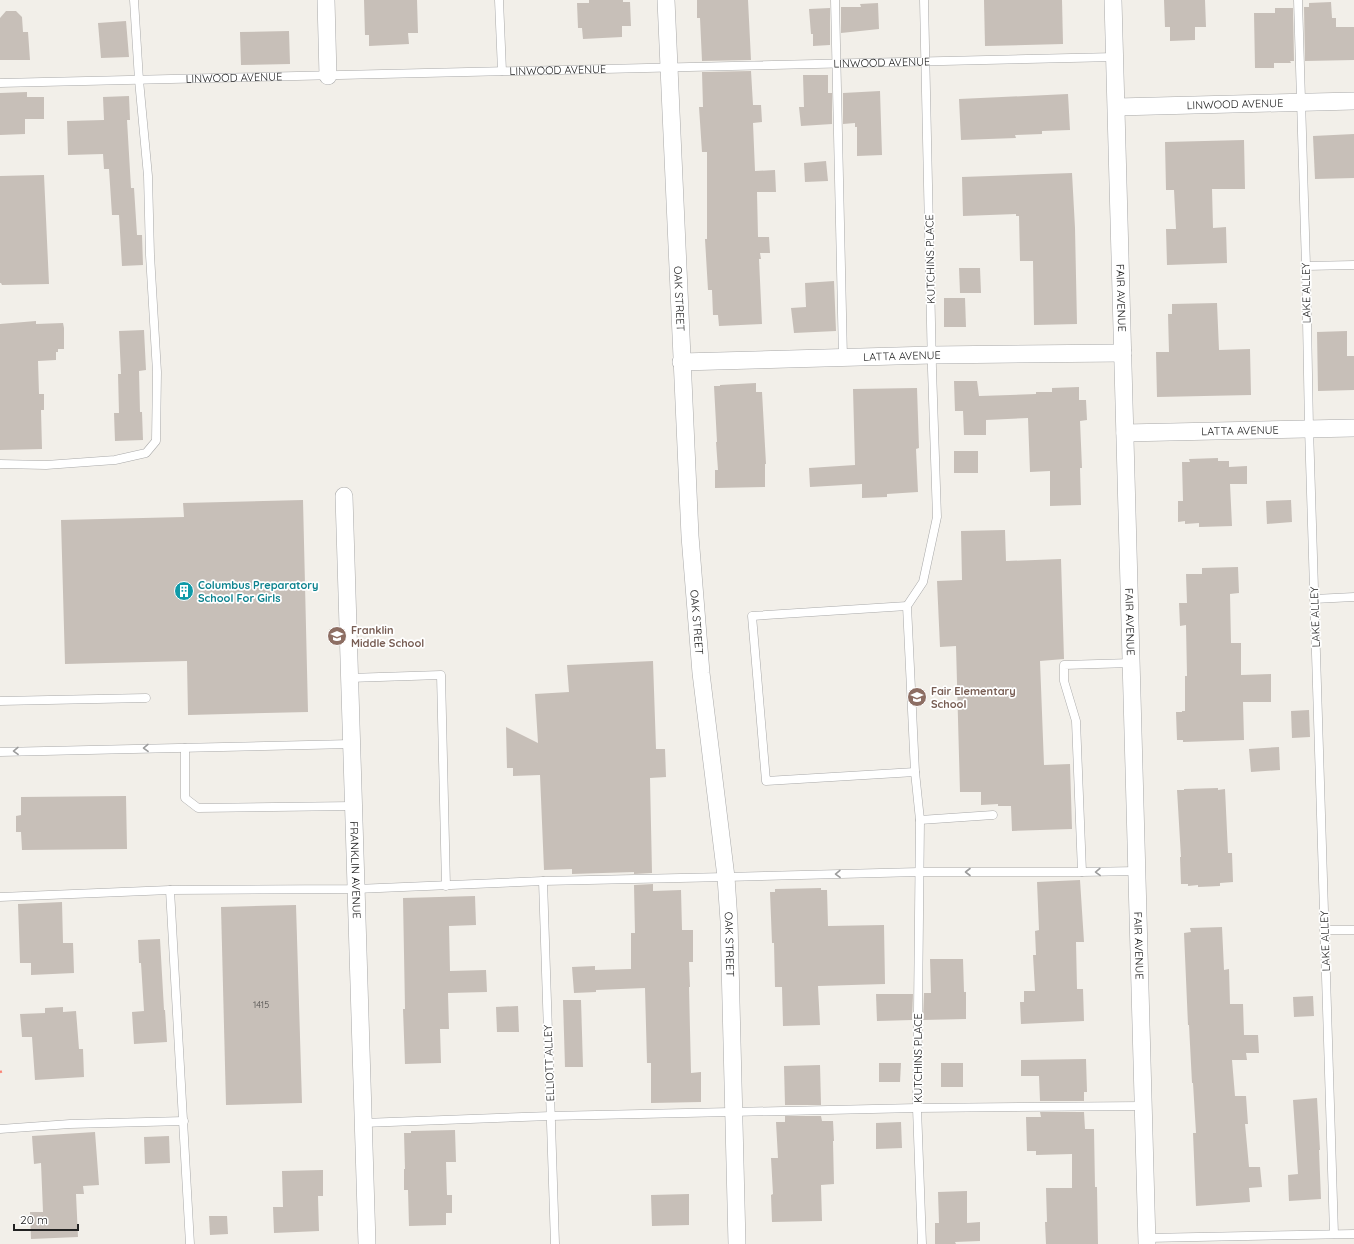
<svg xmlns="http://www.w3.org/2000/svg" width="1354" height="1244" viewBox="0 0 1354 1244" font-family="Quicksand,sans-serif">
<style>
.building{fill:#c7bfb8}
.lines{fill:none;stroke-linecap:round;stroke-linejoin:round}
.service-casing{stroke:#a9a9a9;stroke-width:9}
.minor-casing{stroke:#a9a9a9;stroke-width:18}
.path{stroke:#fa8072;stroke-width:2.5;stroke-dasharray:2 2;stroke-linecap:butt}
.service{stroke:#fff;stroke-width:8}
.minor{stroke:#fff;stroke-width:17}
.oneway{stroke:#9c9c9c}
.labels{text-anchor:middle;stroke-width:3.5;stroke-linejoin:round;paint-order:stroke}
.number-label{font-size:9px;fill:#4b4948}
.street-label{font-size:11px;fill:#222;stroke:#fff}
.culture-label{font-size:11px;font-weight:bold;fill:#0d838f;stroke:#fff;text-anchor:start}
.education-label{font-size:11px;font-weight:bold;fill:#785e54;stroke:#fff;text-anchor:start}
</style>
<rect width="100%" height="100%" fill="#f2efe9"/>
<g class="building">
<polygon points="364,0 417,0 418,33 408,33 409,44 369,46 369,35 365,35"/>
<polygon points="589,0 623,0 623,2 630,2 631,26 622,26 622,37 583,39 582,28 578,28 577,3 589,3"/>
<polygon points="697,0 748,0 751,60 702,61 700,18 697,18"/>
<polygon points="984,0 1062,0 1063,44 985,46"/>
<polygon points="1164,0 1205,0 1206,27 1195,27 1195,40 1170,41 1170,27 1165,27"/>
<polygon points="1331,2 1332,18 1336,18 1336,27 1354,27 1354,60 1305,61 1304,7 1309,7 1309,3"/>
<polygon points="878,3 879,29 841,33 841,7 861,7 860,4"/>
<polygon points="830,8 830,45 813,46 813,34 811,34 809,9"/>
<polygon points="1275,8 1293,8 1294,61 1290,61 1291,63 1274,63 1274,68 1255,68 1254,13 1275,13"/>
<polygon points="6,11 16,11 22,17 23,32 28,32 30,60 0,60 0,18"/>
<polygon points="126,21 129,57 101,58 98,23"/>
<polygon points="289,31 290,64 241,65 240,32"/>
<polygon points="751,71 753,105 761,105 762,122 753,123 755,171 775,170 776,192 757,192 758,237 769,237 770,253 760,253 761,259 759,259 762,324 719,326 718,315 713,315 712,290 708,290 705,239 707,239 707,152 702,152 699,107 703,107 702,72"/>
<polygon points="803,75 828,75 828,93 832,93 832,124 801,126 799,107 804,107"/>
<polygon points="880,91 882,155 857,156 857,127 855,127 855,123 843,124 843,93"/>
<polygon points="27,92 27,97 44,97 44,119 25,119 25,134 0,135 0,93"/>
<polygon points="1068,94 1070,130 1042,131 1042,134 1015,135 1016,138 961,140 959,99"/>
<polygon points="129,96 130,120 127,120 131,188 134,188 137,235 142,235 143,265 122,266 119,215 112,215 109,169 104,169 103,154 68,155 67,121 104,120 103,97"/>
<polygon points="1354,134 1354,178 1315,179 1313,136"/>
<polygon points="1244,140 1245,189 1212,189 1213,228 1226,227 1227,263 1167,265 1166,229 1176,229 1174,190 1166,190 1165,142"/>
<polygon points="826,161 828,181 805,182 804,163"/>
<polygon points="1072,173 1075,228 1077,324 1034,325 1033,261 1020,261 1019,216 1016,216 1016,214 963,216 962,177"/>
<polygon points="44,175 49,284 2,285 1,283 0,283 0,176"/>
<polygon points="959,268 980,268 981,293 960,293"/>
<polygon points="834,281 836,331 794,333 791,308 806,307 805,283"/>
<polygon points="944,298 965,298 966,327 944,327"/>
<polygon points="1217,303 1219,350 1250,349 1251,395 1157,397 1156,352 1169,352 1168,314 1172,314 1172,304"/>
<polygon points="36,321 36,324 63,323 64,328 64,349 58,349 58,352 56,352 56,360 38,361 39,394 44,394 44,410 41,410 42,449 0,450 0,324"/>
<polygon points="144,330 146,370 139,371 140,412 142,412 143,440 115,441 114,413 119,413 118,374 121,374 119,331"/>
<polygon points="1347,331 1347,356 1354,356 1354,390 1318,391 1317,332"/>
<polygon points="954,381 977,381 979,396 1036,394 1036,392 1052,392 1052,388 1079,387 1079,400 1086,400 1087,420 1080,421 1082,468 1080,468 1081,505 1050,506 1050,471 1030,472 1028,418 986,420 986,435 964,435 963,411 955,411"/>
<polygon points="756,383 756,392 762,392 766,464 765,464 765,487 715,488 715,470 718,470 716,442 717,442 714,386 720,386 720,385"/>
<polygon points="917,388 919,448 916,449 918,492 887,494 887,497 862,498 862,484 810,487 809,468 855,465 853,389"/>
<rect x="954" y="451" width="24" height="22"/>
<polygon points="1218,458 1218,461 1229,461 1229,467 1247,466 1247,484 1230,484 1232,526 1199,527 1199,523 1185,524 1185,521 1178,522 1178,501 1183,501 1182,462 1190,462 1189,459"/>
<polygon points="303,500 308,712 188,715 187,661 65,664 61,520 184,517 183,503"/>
<polygon points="1291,500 1292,522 1267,524 1266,501"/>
<polygon points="1005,530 1006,561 1061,559 1064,659 1040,661 1044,765 1070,764 1072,829 1012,831 1011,806 998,806 998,804 981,805 981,792 960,792 956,646 940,647 937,581 962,580 961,531"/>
<polygon points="1238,567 1239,593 1230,594 1231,643 1241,643 1241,675 1271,674 1271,702 1243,702 1244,740 1183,742 1183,740 1177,740 1176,712 1182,712 1182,711 1185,711 1185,676 1187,676 1186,625 1180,626 1179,603 1187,603 1186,574 1202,574 1202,568"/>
<polygon points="653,661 656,749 665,749 666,777 650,778 652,873 634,874 634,872 572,874 572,869 544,870 540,775 513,776 513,768 507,768 506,727 538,743 535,694 569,692 567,665"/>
<polygon points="1309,710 1310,737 1292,738 1291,711"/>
<polygon points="1279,747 1280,770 1251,772 1249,749"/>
<polygon points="1218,788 1218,790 1225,789 1228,853 1232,853 1233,882 1220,883 1220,886 1198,887 1198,885 1188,886 1188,884 1181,884 1180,857 1181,857 1177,790 1184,790 1184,789"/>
<polygon points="126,796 127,849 22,850 21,832 16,832 16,816 21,815 21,797"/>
<polygon points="1080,880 1084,942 1076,942 1077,989 1083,989 1084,1021 1021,1024 1020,1002 1024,1002 1024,991 1035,991 1033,955 1036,955 1035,931 1039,930 1037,882"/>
<polygon points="653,884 653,891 681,890 682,930 693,930 693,962 689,962 690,987 689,987 691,1073 701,1072 701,1102 651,1103 651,1063 647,1063 645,988 596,990 596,992 574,993 572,967 595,966 595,970 631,969 631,933 635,933 634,885"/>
<polygon points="821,888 821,890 827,890 828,926 884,925 885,984 818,986 820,1025 783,1026 782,987 775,987 774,943 772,943 770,892 775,892 775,889"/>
<polygon points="475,896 476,925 449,926 450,971 486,970 487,992 448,993 449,1029 440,1029 441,1063 405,1064 403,1009 405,1009 403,898"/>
<polygon points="62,902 63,943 73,943 74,973 31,975 31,963 20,963 18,904"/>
<polygon points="296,905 302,1103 226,1105 221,907"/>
<polygon points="1222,927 1224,970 1229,969 1230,1004 1243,1004 1244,1035 1258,1035 1259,1053 1246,1053 1247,1060 1232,1060 1235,1096 1246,1096 1248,1124 1245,1124 1249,1167 1260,1167 1262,1187 1249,1188 1250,1202 1196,1206 1193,1133 1196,1133 1193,1083 1192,1083 1189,1025 1188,1025 1184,933 1191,932 1190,928"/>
<polygon points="160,939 164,1010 165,1010 167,1042 134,1044 132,1012 144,1011 141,963 139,963 138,940"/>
<polygon points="930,959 963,959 964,992 966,992 966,1019 923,1020 924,993 931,993"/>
<polygon points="876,994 913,994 912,1020 877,1021"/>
<polygon points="1313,996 1314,1016 1294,1017 1293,997"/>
<polygon points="563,1000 581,1000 583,1067 565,1067"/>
<polygon points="518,1006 519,1032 497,1032 496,1007"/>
<polygon points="63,1007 63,1012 76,1011 79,1049 83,1049 84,1077 35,1080 32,1037 22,1037 20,1014 45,1013 45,1008"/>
<polygon points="1086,1059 1087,1092 1084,1092 1084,1101 1040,1101 1039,1076 1021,1076 1021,1060"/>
<polygon points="879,1063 901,1063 900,1082 879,1082"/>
<rect x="941" y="1063" width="22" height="24"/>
<polygon points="820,1065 821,1105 785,1105 784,1066"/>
<polygon points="1317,1098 1320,1150 1319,1150 1321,1199 1289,1201 1288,1175 1298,1174 1293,1100"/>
<polygon points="1040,1112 1084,1112 1085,1129 1094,1129 1095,1187 1097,1187 1098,1244 1046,1244 1045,1222 1047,1222 1046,1188 1072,1188 1072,1154 1036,1155 1036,1151 1027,1151 1026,1117 1041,1117"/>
<polygon points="785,1116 821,1116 822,1121 833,1121 834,1141 833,1141 834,1184 821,1185 822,1221 772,1222 771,1195 773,1194 771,1158 778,1158 776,1122 785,1122"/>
<polygon points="901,1122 902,1148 876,1149 876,1123"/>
<polygon points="455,1130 456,1162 446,1162 447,1195 452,1195 452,1213 446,1213 446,1225 409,1226 408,1190 404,1190 404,1169 405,1169 404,1133 411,1133 411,1131"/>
<polygon points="95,1132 99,1185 83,1186 84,1194 76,1194 78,1237 31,1239 30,1212 43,1212 41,1163 34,1164 32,1136"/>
<polygon points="169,1136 170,1163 145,1164 144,1137"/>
<polygon points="323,1170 323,1196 318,1196 319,1231 274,1233 273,1207 283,1207 282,1171"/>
<polygon points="967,1191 967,1223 980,1222 980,1241 955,1242 956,1244 935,1244 935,1223 939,1223 938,1192"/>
<polygon points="689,1194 689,1225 652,1226 651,1195"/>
<polygon points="209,1216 227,1216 228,1234 210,1235"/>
</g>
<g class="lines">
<g class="service-casing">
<g id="service">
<polyline points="499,0 502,71"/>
<polyline points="835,0 843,358"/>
<polyline points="1298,0 1306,266 1309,428 1334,1234"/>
<path id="s1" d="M0,83l1115,-26"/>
<polyline points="1306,266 1354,265"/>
<polyline points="0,464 46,465 115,460 146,453 156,441 157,372 150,255 148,176 139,80 134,0"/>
<polyline points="1314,599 1354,597"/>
<polyline points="907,606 752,616 766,781 915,772"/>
<polyline points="349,678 441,675 446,886"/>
<polyline points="0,701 146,698"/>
<polyline points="185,748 185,798 198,808 353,806"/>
<polyline points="0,752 351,744"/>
<polyline points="920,820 993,815"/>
<polyline points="1082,872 1076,721 1064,681 1064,665 1131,663"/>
<polyline points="543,881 555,1244"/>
<polyline points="170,890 190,1244"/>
<polyline points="0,897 170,890 356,889 543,881 726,877 919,872 1082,872 1137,871"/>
<polyline points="1324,930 1354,930"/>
<polyline points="363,1123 551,1116 917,1108 1143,1106"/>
<polyline points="0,1129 70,1124 184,1121"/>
<polyline points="1147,1238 1354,1234"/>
<polyline points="922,1244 917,1108 920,820 915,772 907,606 923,582 937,517 932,369 924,0"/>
</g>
</g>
<g class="minor-casing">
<g id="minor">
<polyline points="326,0 328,76"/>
<path id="s2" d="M666,0l24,536 11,137 25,204 3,44 8,323"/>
<path id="s3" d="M1113,0l34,1244"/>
<path id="s4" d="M1117,107l237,-6"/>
<path id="s5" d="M681,362l251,-7 191,-2"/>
<path id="s6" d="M1125,433l229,-5"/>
<path id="s7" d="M344,496l23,748"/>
</g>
</g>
<polyline class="path" points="0,1072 3,1071"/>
<use href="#service" class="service"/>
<use href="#minor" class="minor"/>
</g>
<defs><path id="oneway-chevron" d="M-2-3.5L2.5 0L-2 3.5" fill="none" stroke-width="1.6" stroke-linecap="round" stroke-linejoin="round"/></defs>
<g class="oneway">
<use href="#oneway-chevron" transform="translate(146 748) rotate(179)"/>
<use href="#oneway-chevron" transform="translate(16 751) rotate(179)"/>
<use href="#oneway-chevron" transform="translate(968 872) rotate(-180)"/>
<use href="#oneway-chevron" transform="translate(1098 872) rotate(178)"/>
<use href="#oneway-chevron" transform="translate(838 874) rotate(179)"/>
</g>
<defs>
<g id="building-disc" transform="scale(1)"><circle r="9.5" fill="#0f9aa8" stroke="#fff"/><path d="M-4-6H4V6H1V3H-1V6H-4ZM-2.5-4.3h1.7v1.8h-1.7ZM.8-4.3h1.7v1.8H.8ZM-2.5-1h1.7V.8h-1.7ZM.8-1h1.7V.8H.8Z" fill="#fff"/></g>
<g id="school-disc" transform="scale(1)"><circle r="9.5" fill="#8d6e63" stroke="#fff"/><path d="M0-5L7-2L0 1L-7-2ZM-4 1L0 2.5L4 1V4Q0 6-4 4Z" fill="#fff"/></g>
</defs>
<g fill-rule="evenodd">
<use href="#building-disc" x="184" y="591"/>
<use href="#school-disc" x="337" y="636"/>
<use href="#school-disc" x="917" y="697"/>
</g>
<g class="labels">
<g class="number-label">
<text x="261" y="1008">1415</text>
</g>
<g class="street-label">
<text dy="4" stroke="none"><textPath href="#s1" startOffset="882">LINWOOD AVENUE</textPath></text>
<text dy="4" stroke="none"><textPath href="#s1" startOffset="558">LINWOOD AVENUE</textPath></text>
<text dy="4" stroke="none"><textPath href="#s1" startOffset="234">LINWOOD AVENUE</textPath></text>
<text dy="4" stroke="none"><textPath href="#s4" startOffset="118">LINWOOD AVENUE</textPath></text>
<text transform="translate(930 259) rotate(-91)" y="4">KUTCHINS PLACE</text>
<text transform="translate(1306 293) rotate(-91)" y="4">LAKE ALLEY</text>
<text dy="4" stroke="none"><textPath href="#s3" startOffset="298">FAIR AVENUE</textPath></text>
<text dy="4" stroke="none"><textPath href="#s2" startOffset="299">OAK STREET</textPath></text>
<text dy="4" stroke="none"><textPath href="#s5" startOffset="221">LATTA AVENUE</textPath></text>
<text dy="4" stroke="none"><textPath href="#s6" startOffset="115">LATTA AVENUE</textPath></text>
<text transform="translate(1315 617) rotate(-92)" y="4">LAKE ALLEY</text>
<text dy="4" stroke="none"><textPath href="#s3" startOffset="622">FAIR AVENUE</textPath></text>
<text dy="4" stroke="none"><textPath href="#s2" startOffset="623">OAK STREET</textPath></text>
<text dy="4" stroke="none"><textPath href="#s7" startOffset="374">FRANKLIN AVENUE</textPath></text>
<text transform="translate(1325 941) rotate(-92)" y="4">LAKE ALLEY</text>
<text dy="4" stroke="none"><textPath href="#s2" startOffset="947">OAK STREET</textPath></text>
<text dy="4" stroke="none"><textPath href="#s3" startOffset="946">FAIR AVENUE</textPath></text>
<text transform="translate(918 1058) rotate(-90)" y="4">KUTCHINS PLACE</text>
<text transform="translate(549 1063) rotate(-92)" y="4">ELLIOTT ALLEY</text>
</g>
<g class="culture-label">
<text x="198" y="589">Columbus Preparatory<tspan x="198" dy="13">School For Girls</tspan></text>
</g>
<g class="education-label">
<text x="351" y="634">Franklin<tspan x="351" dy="13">Middle School</tspan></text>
<text x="931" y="695">Fair Elementary<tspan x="931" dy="13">School</tspan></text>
</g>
</g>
<path d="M14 1224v6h64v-6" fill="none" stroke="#222222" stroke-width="2"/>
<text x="20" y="1224" font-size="12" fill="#222222" stroke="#ffffff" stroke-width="3" paint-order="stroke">20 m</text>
</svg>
